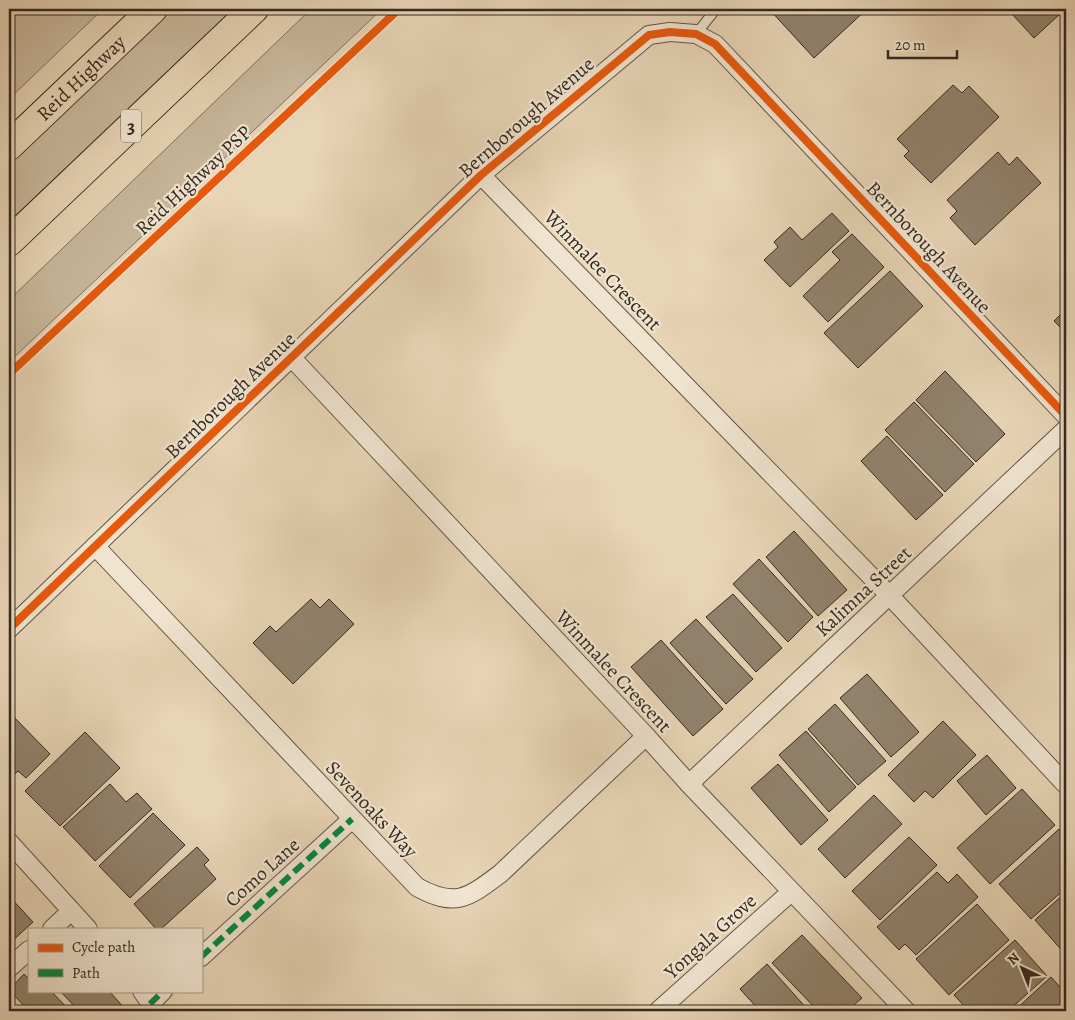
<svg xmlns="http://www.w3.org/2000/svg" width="1075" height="1020" viewBox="0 0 1075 1020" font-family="Alegreya,serif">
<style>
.green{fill:#c9b89d;stroke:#7e715f}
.building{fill:#92836e;stroke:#342a21}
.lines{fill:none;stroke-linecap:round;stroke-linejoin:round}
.lane-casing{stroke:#615546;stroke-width:11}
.street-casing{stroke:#615546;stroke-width:20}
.highway-casing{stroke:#342a21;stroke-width:30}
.lane{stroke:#f0e4d0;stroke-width:9}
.street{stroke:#f0e4d0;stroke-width:18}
.highway{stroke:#e8d5b6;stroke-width:28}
.quiet{stroke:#00873e;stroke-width:6;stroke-dasharray:12 6;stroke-linecap:butt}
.cycleway-casing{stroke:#f0e4d0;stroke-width:11}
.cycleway{stroke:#e8590c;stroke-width:8}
.labels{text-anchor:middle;stroke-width:4.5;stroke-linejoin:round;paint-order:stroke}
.shield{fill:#f0e4d0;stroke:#6c6256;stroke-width:1}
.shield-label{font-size:19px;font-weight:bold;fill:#342a21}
.street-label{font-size:20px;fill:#342a21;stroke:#f0e4d0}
</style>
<rect width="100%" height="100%" fill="#e8d5b6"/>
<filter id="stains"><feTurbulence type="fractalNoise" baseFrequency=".004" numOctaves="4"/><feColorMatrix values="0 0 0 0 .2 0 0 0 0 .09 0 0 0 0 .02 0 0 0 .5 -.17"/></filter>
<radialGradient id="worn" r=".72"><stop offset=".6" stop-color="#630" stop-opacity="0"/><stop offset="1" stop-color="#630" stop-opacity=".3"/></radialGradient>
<g class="green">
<polygon points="9,9 103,9 9,99"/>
<polygon points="171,9 234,9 9,222 9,165"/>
<polygon points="311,9 382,9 9,362 9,300"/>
</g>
<g class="building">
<polygon points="769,9 867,9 814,58"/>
<polygon points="1019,9 1058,9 1061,13 1034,38 1012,14"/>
<polygon points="953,85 962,93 969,86 999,117 931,183 904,156 909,151 897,139"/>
<polygon points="998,152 1009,165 1017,157 1041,183 975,245 950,218 957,211 947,200"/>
<polygon points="832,213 849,231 790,287 764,260 778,247 774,242 790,227 802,240"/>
<polygon points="852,234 884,267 828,322 803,296 840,260 832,252"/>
<polygon points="890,271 923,306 858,368 824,333"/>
<polygon points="1066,309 1066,333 1054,321"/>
<polygon points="945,371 1005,434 976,462 916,400"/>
<polygon points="914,402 974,464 945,492 885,430"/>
<polygon points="887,436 943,495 916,520 861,461"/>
<polygon points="794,531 847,590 818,616 766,557"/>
<polygon points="759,559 813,617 788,642 733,584"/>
<polygon points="733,594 782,648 756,672 706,617"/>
<polygon points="311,599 320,608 329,599 354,624 293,684 253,643 270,626 276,632"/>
<polygon points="696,619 753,679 726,704 670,643"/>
<polygon points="661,640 723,709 693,736 631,667"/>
<polygon points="867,674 919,732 891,757 840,698"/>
<polygon points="835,704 886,761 858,785 808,729"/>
<polygon points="9,712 50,754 26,778 18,771 9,779"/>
<polygon points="943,721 976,755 933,798 925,791 914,802 888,775"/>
<polygon points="806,731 856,787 829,812 779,755"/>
<polygon points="85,732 120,768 60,826 25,791"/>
<polygon points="987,755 1016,788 986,815 957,781"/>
<polygon points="778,764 828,820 801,845 751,788"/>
<polygon points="110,784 126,802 137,793 152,809 95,861 63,827"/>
<polygon points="1022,789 1055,825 990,884 957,848"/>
<polygon points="874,795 902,824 845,878 818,849"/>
<polygon points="153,813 185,845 130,898 99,866"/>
<polygon points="1059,829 1066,837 1066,888 1031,919 999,884"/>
<polygon points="909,837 937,865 880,920 852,891"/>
<polygon points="197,847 209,860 204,865 216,879 161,929 156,929 134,904"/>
<polygon points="937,872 948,883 957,874 978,897 916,955 905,944 899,950 877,927"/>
<polygon points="1066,892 1066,955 1035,920"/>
<polygon points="9,896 33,922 9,944"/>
<polygon points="977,904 1009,940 949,995 916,959"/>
<polygon points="802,935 862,998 847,1011 838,1011 837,1010 835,1011 818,1011 772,963"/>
<polygon points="1015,940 1047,976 1008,1011 969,1011 954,995"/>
<polygon points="767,964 809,1011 760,1011 740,989"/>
<polygon points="24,974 29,979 29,991 51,991 70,1011 29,1011 9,990"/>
<polygon points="1051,977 1066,994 1066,1011 1014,1011"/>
<polygon points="60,991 109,991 127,1011 79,1011"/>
</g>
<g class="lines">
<g class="lane-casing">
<polyline id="lane" points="696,34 716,9"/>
</g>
<g class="street-casing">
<g id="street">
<polyline points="481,175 890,596 1066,785"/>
<polyline points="292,358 646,736 689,784 906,1011"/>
<path d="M95,546l322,341c38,21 51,11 83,-13l146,-138"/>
<polyline points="9,629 481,175 649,35 670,32 696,34 715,44 1066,416"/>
<polyline points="689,784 1066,429"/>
<polyline points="9,842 88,929"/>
<polyline points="52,929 71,911"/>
<polyline points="201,957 352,819"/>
<polyline points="9,968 29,950"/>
<polyline points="142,991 156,1011"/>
<polyline points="150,1004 163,991"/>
<polyline points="658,1011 791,892"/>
</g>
</g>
<g class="highway-casing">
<g id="highway">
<path id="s1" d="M9,146l144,-137"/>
<polyline points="9,242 254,9"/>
</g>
</g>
<use href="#lane" class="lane"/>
<use href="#street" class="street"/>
<use href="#highway" class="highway"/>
<g class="quiet">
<polyline points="201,957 352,819"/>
<polyline points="150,1004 163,991"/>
</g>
<g class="cycleway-casing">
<g id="cycleway">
<polyline points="9,374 399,9"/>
<polyline points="9,629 481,175 649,35 670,32 696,34 715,44 1066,416"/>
</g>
</g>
<use href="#cycleway" class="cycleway"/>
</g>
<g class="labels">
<rect class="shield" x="121" y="109.5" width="20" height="33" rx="4"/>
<g class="shield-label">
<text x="131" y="133">3</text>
</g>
<g class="street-label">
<text dy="7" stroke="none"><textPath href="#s1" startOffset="99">Reid Highway</textPath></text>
<text transform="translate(526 117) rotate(-41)" y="7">Bernborough Avenue</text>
<text transform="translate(193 180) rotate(-43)" y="7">Reid Highway PSP</text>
<text transform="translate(929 247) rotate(47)" y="7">Bernborough Avenue</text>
<text transform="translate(603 270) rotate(46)" y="7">Winmalee Crescent</text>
<text transform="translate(230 395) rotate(-44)" y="7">Bernborough Avenue</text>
<text transform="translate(863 591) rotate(-43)" y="7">Kalimna Street</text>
<text transform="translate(614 671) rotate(47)" y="7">Winmalee Crescent</text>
<text transform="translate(372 809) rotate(47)" y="7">Sevenoaks Way</text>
<text transform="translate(262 872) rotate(-42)" y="7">Como Lane</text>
<text transform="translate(710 936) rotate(-42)" y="7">Yongala Grove</text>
</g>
</g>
<rect width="1075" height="1020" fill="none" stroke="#e8d5b6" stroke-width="30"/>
<rect x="10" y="10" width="1055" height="1000" fill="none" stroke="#342a21" stroke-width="2.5"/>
<rect x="15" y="15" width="1045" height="990" fill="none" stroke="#342a21"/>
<rect x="28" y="928" width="175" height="65" fill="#f0e4d0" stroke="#a59a8a"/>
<rect x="38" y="944" width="25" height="8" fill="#e8590c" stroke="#a59a8a"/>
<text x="72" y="952" font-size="15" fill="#342a21">Cycle path</text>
<rect x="38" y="969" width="25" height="8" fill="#00873e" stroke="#a59a8a"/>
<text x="72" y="978" font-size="15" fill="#342a21">Path</text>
<g transform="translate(1022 968) rotate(317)" stroke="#f0e4d0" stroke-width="4" paint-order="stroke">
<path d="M0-4L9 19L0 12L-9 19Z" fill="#342a21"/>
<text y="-8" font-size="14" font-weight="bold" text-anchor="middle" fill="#342a21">N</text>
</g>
<path d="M888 50v8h69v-8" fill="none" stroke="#342a21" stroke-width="2.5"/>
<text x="895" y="50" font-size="15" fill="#342a21" stroke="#f0e4d0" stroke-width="4" paint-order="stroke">20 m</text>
<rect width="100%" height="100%" filter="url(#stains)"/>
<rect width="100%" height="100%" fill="url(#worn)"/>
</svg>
